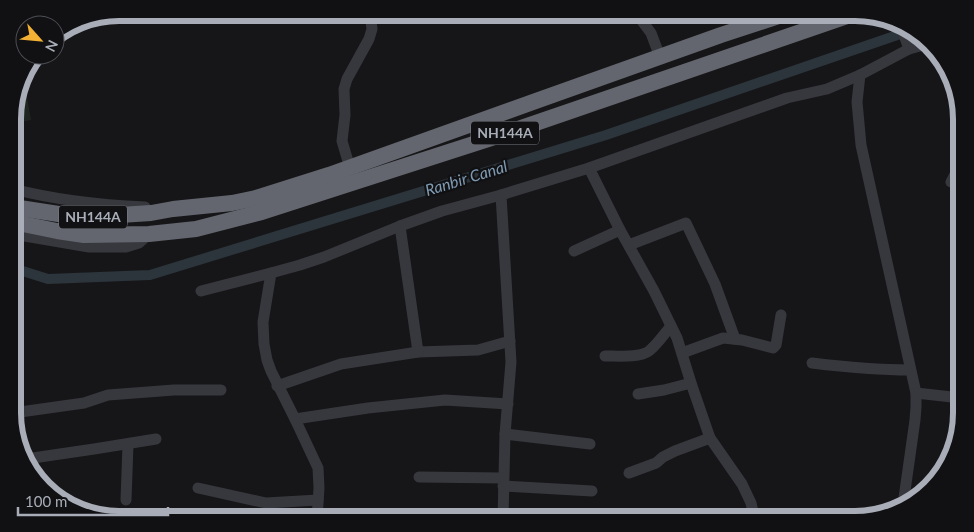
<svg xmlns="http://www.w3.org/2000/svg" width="974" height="532" viewBox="0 0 974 532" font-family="Lato,sans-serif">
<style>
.green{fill:#1e261f}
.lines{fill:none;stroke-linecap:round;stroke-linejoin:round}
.canal{stroke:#2c353c;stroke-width:10}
.minor{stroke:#37383d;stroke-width:11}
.highway{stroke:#63666e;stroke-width:16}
.labels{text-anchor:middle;stroke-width:4.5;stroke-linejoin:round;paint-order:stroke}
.shield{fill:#111113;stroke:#7b7e86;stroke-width:1}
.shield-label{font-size:14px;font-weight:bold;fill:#a8adb8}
.water-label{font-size:16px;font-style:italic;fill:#7f9bb3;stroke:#111113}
.rim{fill:none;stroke:#a8adb8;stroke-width:6}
</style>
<rect width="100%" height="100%" fill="#161618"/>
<polygon class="green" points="23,75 31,120 13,123 13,106"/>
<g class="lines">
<polyline class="canal" points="13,268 48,279 150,275 606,135 912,30"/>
<g class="minor">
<polyline points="636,13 651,33 660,57"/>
<polyline points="900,24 909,49"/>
<polyline points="860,75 857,102 861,145 916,393 916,407 915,420 903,505"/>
<polyline points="350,168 342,141 345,115 344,89 347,79 369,39 372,29 370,13"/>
<polyline points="589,168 620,230 654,291 677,338 691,383 710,438 742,484 751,503 753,512 753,519"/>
<polyline points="951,182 961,163"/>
<path d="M13,189c43,11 88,16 132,18"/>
<polyline points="501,195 511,362 505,434 503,519"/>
<polyline points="400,226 418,352 478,350 510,341"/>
<polyline points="13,234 89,247 126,247 139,243 149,234"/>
<polyline points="629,245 686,223 715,284 735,339"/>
<polyline points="574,251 620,230"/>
<polyline points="201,291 271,273"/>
<polyline points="682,353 723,338 742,340 773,348 776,345 781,315"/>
<path d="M605,356c12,0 35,2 44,-5 9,-7 15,-17 22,-25"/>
<path d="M812,363c33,4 65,7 98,7"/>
<polyline points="277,386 341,364 418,352"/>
<polyline points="916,393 961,398"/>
<polyline points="638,394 664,390 691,383"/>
<polyline points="13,413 84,403 108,395 174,390 221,390"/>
<polyline points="295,419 368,408 445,400 508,404"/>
<polyline points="505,434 590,444"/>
<polyline points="26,459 94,449 156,439"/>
<polyline points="629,473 656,463 663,457 675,451 710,438"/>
<polyline points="419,477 503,478"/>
<polyline points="503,486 592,491"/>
<polyline points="198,488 266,503 318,500"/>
<polyline points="126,500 128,444"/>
<polyline points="317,519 319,488 318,468 295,419 271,371 267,360 264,344 263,322 271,273 300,265 324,257 400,226 442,211 501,195 589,168 787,98 827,89 860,75 909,49 927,44"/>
</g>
<g class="highway">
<polyline points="13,207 65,215 89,217 151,213 173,209 232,203 256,198 329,175 533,102 721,35 788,13"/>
<polyline points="13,222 57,231 84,235 149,234 196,229 262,212 498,136 856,13"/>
</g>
</g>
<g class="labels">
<g class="shield">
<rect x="471" y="121.5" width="68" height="23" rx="4"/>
<rect x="59" y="205.5" width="68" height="23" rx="4"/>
</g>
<g class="shield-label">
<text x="505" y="138">NH144A</text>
<text x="93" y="222">NH144A</text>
</g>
<g class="water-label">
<text transform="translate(466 178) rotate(-17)" y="6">Ranbir Canal</text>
</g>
</g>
<path d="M0 0H974V532H0ZM119 21H855A98 98 0 0 1 953 119V413A98 98 0 0 1 855 511H119A98 98 0 0 1 21 413V119A98 98 0 0 1 119 21Z" fill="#111113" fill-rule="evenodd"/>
<path class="rim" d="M119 21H855A98 98 0 0 1 953 119V413A98 98 0 0 1 855 511H119A98 98 0 0 1 21 413V119A98 98 0 0 1 119 21Z"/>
<g transform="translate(40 40) rotate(117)"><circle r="24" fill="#111113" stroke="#4d4f55"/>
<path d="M0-4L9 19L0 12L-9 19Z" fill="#f2b134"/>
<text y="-8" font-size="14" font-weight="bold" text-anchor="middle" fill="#a8adb8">N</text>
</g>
<path d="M18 507v8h150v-8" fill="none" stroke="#a8adb8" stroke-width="2.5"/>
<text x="25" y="507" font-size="15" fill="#a8adb8" stroke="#111113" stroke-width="4" paint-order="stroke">100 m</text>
</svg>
